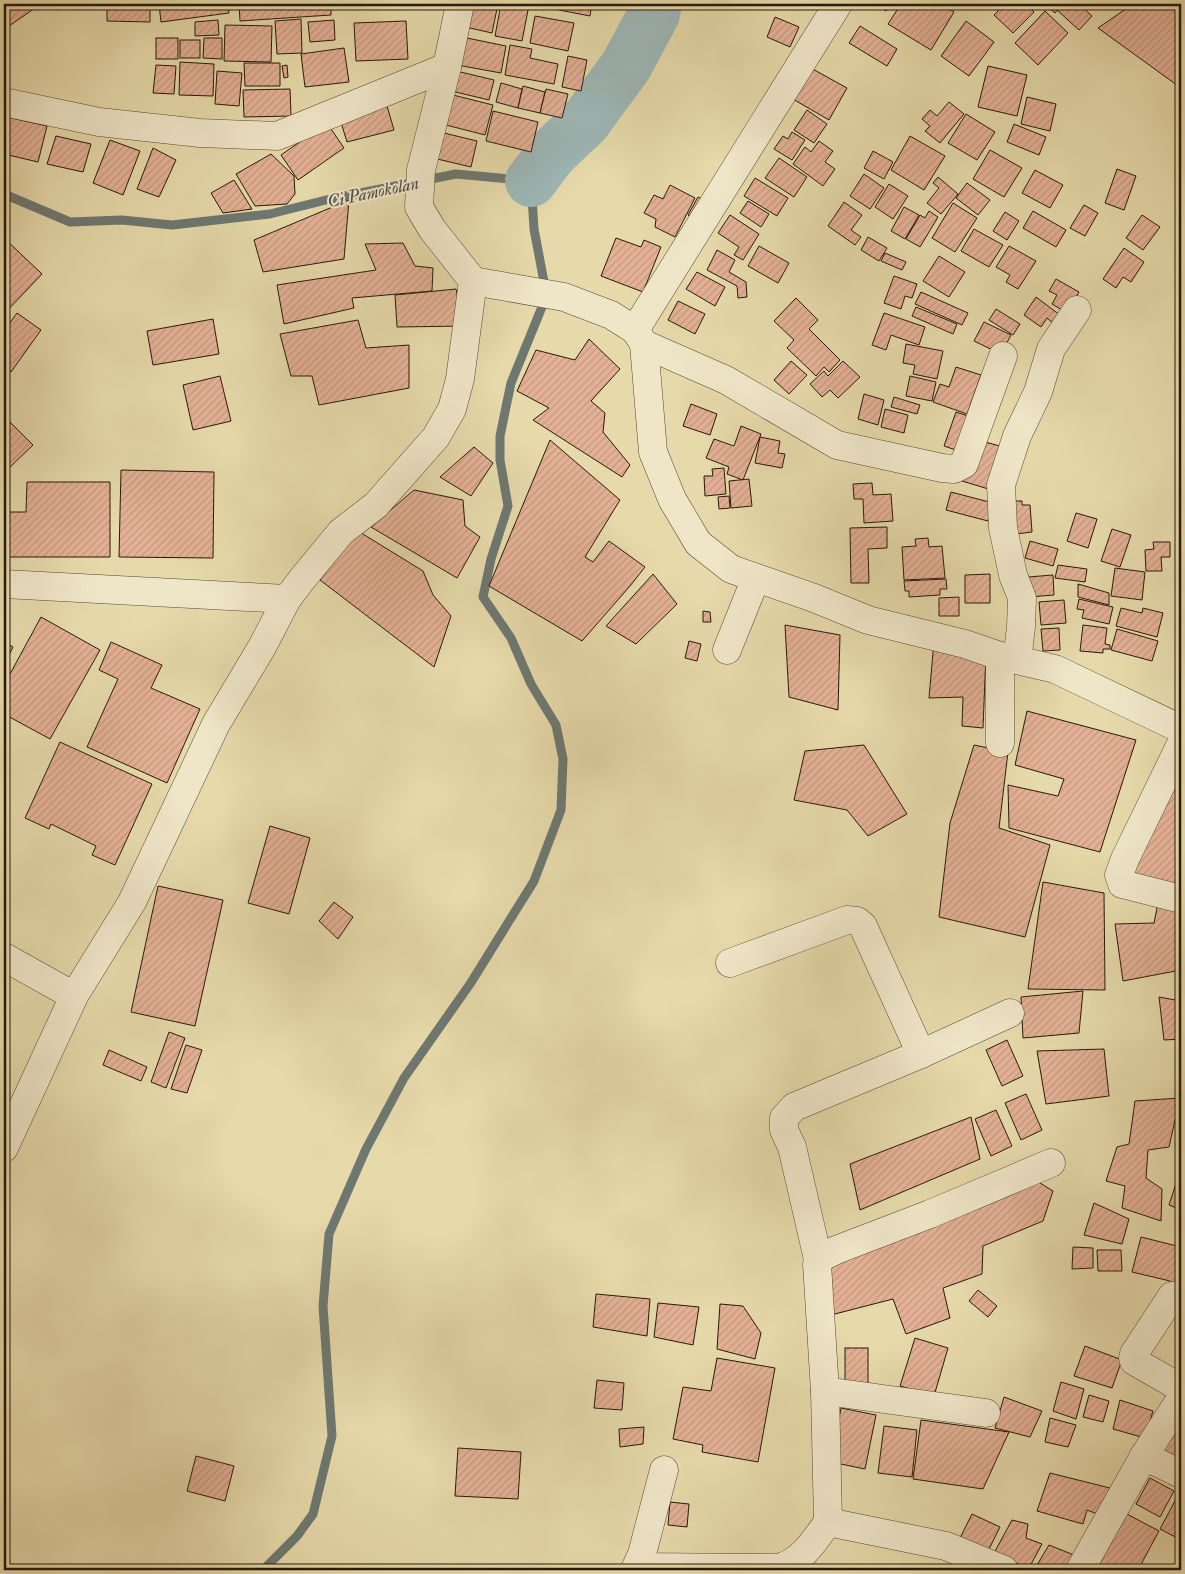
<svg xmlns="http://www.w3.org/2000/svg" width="1185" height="1574" viewBox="0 0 1185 1574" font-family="'IM FELL Double Pica',serif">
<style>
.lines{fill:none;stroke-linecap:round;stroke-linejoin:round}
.stream{stroke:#6e7871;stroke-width:9}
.river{stroke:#9db7b6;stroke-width:52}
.building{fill:url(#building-hatch);stroke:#271909}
.minor-casing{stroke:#574931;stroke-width:29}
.minor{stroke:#efe6c8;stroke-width:28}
.labels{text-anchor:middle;stroke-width:4;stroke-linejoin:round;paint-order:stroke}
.water-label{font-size:18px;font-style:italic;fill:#505046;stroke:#efe6c8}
</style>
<defs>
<pattern id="building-hatch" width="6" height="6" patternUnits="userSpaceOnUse" patternTransform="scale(1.25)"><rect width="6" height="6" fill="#e4b196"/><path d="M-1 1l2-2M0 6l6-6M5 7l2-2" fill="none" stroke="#c49880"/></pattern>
</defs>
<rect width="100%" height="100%" fill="#e6d9aa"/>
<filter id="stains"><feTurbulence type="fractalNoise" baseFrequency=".004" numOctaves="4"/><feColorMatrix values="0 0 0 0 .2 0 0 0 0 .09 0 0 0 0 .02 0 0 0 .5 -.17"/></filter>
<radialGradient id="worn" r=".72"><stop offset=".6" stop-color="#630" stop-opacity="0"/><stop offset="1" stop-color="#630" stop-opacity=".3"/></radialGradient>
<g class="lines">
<polyline class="stream" points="4,194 70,222 122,220 172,225 270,214 330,199 456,174 531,181 534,229 544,282 544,302 511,383 500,436 500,460 508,506 491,559 483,597 511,638 531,684 556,725 563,759 561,810 534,881 470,984 404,1078 366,1149 329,1234 323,1306 332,1436 313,1514 297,1536 263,1570"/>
<polyline class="river" points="531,181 552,153 585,122 626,66 654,14 656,4"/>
</g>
<g class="building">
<polygon points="4,4 41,4 6,28 4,24"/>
<polygon points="107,4 150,4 150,22 107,21"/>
<polygon points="159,4 228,4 229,13 161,22"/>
<polygon points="239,4 331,4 331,15 240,21"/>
<polygon points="377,4 417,4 377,6"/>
<polygon points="466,4 498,4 492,33 461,26"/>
<polygon points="501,4 529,5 522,41 495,36"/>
<polygon points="550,4 592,4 590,16 549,8"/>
<polygon points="875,4 890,4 886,11"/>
<polygon points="901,4 941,4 954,12 931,50 888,24"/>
<polygon points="980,4 994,4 987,10"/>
<polygon points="1005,4 1026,4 1034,12 1013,33 994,15"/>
<polygon points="1045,4 1063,4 1055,13"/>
<polygon points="1063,4 1079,4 1092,16 1079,30 1057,10"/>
<polygon points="1133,4 1181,4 1181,88 1098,28"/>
<polygon points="1045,11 1068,33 1038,65 1015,43"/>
<polygon points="535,16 574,23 568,51 530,43"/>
<polygon points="775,17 799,27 790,47 767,37"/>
<polygon points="301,19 302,53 277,54 275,21"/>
<polygon points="218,20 219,35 195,36 195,22"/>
<polygon points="334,20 335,40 310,42 308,22"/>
<polygon points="406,21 408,59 356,61 354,23"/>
<polygon points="966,21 994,42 969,76 941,56"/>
<polygon points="225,25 272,26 271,62 224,61"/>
<polygon points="860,26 897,49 887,66 849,43"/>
<polygon points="462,37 506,46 501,73 457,65"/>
<rect x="156" y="38" width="22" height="21"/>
<polygon points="204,38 222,38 222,59 203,58"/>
<rect x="180" y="40" width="20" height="18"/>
<polygon points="510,45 532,49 530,58 558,64 554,84 505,75"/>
<polygon points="344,48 349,82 305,87 301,54"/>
<polygon points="568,56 587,60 581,91 562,87"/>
<polygon points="180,62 214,64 213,96 179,95"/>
<polygon points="244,63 280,63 280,86 245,86"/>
<polygon points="156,65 176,66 174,94 153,93"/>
<polygon points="287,65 288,77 284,78 282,66"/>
<polygon points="988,66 1027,75 1017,116 978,107"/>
<polygon points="809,67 847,88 829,120 791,98"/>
<polygon points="448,69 494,80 489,100 443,89"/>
<polygon points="217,71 242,73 239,106 215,104"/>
<polygon points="501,83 522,89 518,108 496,102"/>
<polygon points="523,86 545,92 540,113 518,108"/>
<polygon points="290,89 291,116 244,117 243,90"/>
<polygon points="546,89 568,94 562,118 540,113"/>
<polygon points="449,94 493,105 485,135 442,124"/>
<polygon points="1027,97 1056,104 1050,131 1021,124"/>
<polygon points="949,102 964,114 940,143 925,131 930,126 922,119 930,110 937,116"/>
<polygon points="387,106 394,130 347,142 340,119"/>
<polygon points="807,110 827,124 814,143 794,130"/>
<polygon points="493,111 538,122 531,152 486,141"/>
<polygon points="966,114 995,132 977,160 948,143"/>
<polygon points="7,117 47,126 38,162 4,154 4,132"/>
<polygon points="327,123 344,148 298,180 281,155"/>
<polygon points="1014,124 1046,137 1039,155 1007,142"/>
<polygon points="440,132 477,141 471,167 433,158"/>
<polygon points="792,132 805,140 792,160 774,149 783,136 788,139"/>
<polygon points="56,136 91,144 83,172 47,164"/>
<polygon points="910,136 945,156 924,190 891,170"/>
<polygon points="110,140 140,151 123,195 93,183"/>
<polygon points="819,141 833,151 825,162 835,169 823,186 793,164 805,147 811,152"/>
<polygon points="153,148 176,160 159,197 137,189"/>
<polygon points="990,150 1022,168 1004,197 973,179"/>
<polygon points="873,151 893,162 884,179 864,168"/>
<polygon points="271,154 294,176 295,194 287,204 255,206 236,174"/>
<polygon points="779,158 807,177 794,197 765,178"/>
<polygon points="1117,169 1136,176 1124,210 1105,203"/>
<polygon points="1035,170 1063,185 1050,208 1022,193"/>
<polygon points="864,174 884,188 870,209 850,196"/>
<polygon points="938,177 958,194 941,214 927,203 939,188 933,183"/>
<polygon points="755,178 788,198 777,216 744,196"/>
<polygon points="234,180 252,209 223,213 211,193"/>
<polygon points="967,183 990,200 978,215 956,198"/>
<polygon points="889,184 908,196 893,219 875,207"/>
<polygon points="670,185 695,198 675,237 655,227 656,219 644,213 654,195 663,199"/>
<polygon points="698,197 706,201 696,220 688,215"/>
<polygon points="349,200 344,259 263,272 254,240"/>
<polygon points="748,201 769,214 761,227 740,213"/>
<polygon points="844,202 862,215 851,230 861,237 855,245 828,226"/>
<polygon points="953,203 977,218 955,252 932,238"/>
<polygon points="1084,205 1098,213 1085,236 1070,228"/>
<polygon points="904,207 919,215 905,239 891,231"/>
<polygon points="929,211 938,217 920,247 906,239 920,215 925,218"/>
<polygon points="1033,211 1066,230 1056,247 1023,228"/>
<polygon points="1005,212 1019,221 1007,240 993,231"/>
<polygon points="730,215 759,234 743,260 734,255 739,247 718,233"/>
<polygon points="1142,215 1160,227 1143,250 1126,238"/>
<polygon points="974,229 1003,245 989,267 961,251"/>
<polygon points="868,237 887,248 879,261 861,250"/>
<polygon points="4,238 42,274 4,314"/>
<polygon points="616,238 641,247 644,240 661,247 643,292 601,276"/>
<polygon points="403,243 415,266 433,268 432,291 352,298 354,308 284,324 277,285 376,270 365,244"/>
<polygon points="759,246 789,263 778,283 748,266"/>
<polygon points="1009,246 1036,261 1018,289 1006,282 1010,275 996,267"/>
<polygon points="1124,248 1144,262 1131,282 1123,277 1116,288 1103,279"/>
<polygon points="717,250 735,260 729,272 746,282 747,297 738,298 737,286 707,270"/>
<polygon points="885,253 906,262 902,270 881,261"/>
<polygon points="939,256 965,272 949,297 923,281"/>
<polygon points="697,272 725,287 715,306 686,289"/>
<polygon points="894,276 917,284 912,298 905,296 901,309 884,303"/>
<polygon points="1056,279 1079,292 1067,313 1052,304 1057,295 1049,291"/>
<polygon points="456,289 464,326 397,327 395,295"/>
<polygon points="921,292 968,313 962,325 915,304"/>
<polygon points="1036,297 1060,315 1054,324 1047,318 1041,327 1024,315"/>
<polygon points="796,298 818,320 809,329 840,360 829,372 824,367 816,376 787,348 794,340 774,321"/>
<polygon points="678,301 705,314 695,334 668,320"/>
<polygon points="916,307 957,324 953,334 912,316"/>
<polygon points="996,309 1020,324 1013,335 989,320"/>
<polygon points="17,313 41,330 11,372 4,366 4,331"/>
<polygon points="884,313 925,327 919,345 891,335 886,350 872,345"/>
<polygon points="213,319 219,354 153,365 147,331"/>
<polygon points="358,320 366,348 409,345 409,388 319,405 312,376 291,376 280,334"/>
<polygon points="984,322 1011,335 1001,354 974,341"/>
<polygon points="589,339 620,369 591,401 605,413 603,432 630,465 622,477 533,420 549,408 517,391 536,350 575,360"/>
<polygon points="906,344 943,351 937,379 913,374 915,365 903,363"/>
<polygon points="791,361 807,375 789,394 774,380"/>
<polygon points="843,361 860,377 838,398 830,390 822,397 810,384 824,371 828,376"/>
<polygon points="956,367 981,375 967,414 933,402 940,384 949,387"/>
<polygon points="220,376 231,421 193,430 183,385"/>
<polygon points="910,376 936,382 932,401 906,396"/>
<polygon points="864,394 884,400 878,425 858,419"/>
<polygon points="894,397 920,405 917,414 891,407"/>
<polygon points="691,404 717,414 710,435 683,426"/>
<polygon points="885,409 908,415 904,433 881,427"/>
<polygon points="956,412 977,419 965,453 944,446"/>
<polygon points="10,422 33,445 8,469 4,464 4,429"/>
<polygon points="741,426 761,434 743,480 727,474 729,467 706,458 714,439 734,446"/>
<polygon points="760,437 780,441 778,453 785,454 782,468 755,463"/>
<polygon points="974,439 1007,448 995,491 962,481"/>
<polygon points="550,440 620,500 585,557 593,562 609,541 645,567 630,586 582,641 489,586"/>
<polygon points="474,447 493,463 471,496 440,477"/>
<polygon points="724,468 726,494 705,496 704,476 713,476 712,469"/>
<polygon points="121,470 214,472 213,558 119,557"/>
<polygon points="749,479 752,506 731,508 729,481"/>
<polygon points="27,482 110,482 110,557 4,557 4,512 26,512"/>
<polygon points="872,483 873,495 891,494 893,521 864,523 863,499 854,499 853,484"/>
<polygon points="414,490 463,500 465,526 480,537 457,578 371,527"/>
<polygon points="951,492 993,503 988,521 946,510"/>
<polygon points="729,496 730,508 719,509 718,497"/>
<polygon points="1014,501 1022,501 1022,505 1030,505 1032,532 1016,534"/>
<polygon points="1076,513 1097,519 1088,548 1067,541"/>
<polygon points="887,527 887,548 868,549 869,583 851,583 850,528"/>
<polygon points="1112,529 1131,535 1120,567 1101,561"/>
<polygon points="358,531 423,571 433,595 451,616 434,667 320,580"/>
<polygon points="928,538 929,547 942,546 945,578 904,580 902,547 916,546 915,539"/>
<polygon points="1030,541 1058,549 1053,566 1025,558"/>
<polygon points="1153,542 1170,542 1170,557 1161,557 1162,571 1146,571 1145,550 1154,549"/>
<polygon points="1058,565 1087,569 1085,582 1055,578"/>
<polygon points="1115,568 1145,572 1142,600 1111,596"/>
<polygon points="653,574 677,604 636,644 606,626"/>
<polygon points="990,574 990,603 965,603 965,575"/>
<polygon points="1053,575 1054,595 1029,597 1028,577"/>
<polygon points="946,579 947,589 940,589 940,595 909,597 909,591 905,591 904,581"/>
<polygon points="1078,584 1109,593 1109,605 1078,597"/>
<polygon points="959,597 959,616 939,616 939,598"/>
<polygon points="1079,599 1113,607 1109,624 1082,618 1084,610 1077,609"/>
<polygon points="1064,600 1066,623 1041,625 1039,602"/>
<polygon points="1121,608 1142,613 1143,608 1163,613 1157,637 1116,626"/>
<polygon points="703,611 710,612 711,622 703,622"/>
<polygon points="41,617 100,650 50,739 4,714 4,685"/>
<polygon points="785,625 840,635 838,710 789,697"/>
<polygon points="1083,625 1107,628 1105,644 1110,645 1110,649 1103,649 1103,653 1080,651"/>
<polygon points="1059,628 1060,650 1043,651 1041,629"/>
<polygon points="1117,629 1158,641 1152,661 1111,650"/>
<polygon points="689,641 701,644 697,661 685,658"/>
<polygon points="934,641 986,653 983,728 962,726 963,697 929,698"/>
<polygon points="4,642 13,647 4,665"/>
<polygon points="111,642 162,665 151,688 200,709 167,783 87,747 118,679 99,670"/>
<polygon points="1027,711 1136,740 1100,852 1009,828 1008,785 1058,796 1064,779 1015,765"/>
<polygon points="60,742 152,784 115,865 92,855 96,846 51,824 49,829 25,818"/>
<polygon points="864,745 907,814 868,836 847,810 794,800 805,751"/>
<polygon points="974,745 1008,752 999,828 1050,845 1025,937 939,917 950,823"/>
<polygon points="1181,768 1181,898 1126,882"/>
<polygon points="270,826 310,838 289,914 248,903"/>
<polygon points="1043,882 1104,893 1105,990 1028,989"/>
<polygon points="158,886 223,900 195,1026 131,1012"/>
<polygon points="334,902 353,917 338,939 319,921"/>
<polygon points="1158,903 1181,910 1181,970 1123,981 1115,924 1154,923"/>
<polygon points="1083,991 1079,1033 1023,1038 1021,997"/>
<polygon points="1159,997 1181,1001 1181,1039 1164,1040"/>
<polygon points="169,1032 185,1038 166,1088 151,1082"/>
<polygon points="1007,1040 1023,1076 1002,1086 986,1050"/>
<polygon points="186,1045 202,1050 187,1093 171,1089"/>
<polygon points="1104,1049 1109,1096 1046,1104 1037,1051"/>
<polygon points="109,1050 147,1067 141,1081 103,1065"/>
<polygon points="1026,1094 1042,1130 1021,1140 1005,1103"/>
<polygon points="1180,1098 1169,1147 1148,1150 1146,1178 1162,1189 1161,1221 1122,1208 1125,1186 1106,1181 1117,1147 1129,1144 1135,1101"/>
<polygon points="996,1110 1012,1146 991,1156 975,1119"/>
<polygon points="971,1117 980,1159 860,1210 850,1164"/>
<polygon points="1181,1168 1181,1210 1169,1205"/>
<polygon points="1032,1178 1053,1191 1043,1221 983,1246 982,1274 943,1288 950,1318 906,1334 893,1299 827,1316 829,1265"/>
<polygon points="1094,1203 1129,1219 1122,1244 1084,1235"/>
<polygon points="1141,1237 1181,1247 1181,1292 1168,1289 1170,1281 1132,1272"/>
<polygon points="1073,1247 1093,1248 1093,1268 1072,1269"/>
<polygon points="1097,1250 1121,1250 1122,1271 1098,1271"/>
<polygon points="978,1290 997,1306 988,1317 969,1301"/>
<polygon points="596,1294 650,1299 647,1336 593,1327"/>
<polygon points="658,1303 699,1307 693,1345 654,1337"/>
<polygon points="720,1304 743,1306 761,1333 755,1359 717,1349"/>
<polygon points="915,1338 948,1348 934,1396 900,1386"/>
<polygon points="1085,1346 1122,1360 1112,1388 1074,1376"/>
<rect x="845" y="1348" width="23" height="40"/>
<polygon points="717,1358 775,1368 758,1462 702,1452 703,1445 673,1439 683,1387 711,1391"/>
<polygon points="597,1380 624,1383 622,1410 594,1408"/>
<polygon points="1061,1382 1084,1389 1076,1419 1053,1411"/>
<polygon points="1089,1395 1109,1401 1103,1422 1083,1417"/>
<polygon points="1004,1397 1042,1411 1030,1437 995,1428"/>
<polygon points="1120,1400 1153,1411 1145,1438 1113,1429"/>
<polygon points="841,1408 876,1415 865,1469 831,1462"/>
<polygon points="1181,1414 1181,1459 1157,1451"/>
<polygon points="1050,1418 1076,1425 1068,1447 1045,1442"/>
<polygon points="921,1420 1009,1432 983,1489 913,1479"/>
<polygon points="884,1426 917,1430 912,1477 878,1473"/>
<polygon points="644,1427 643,1444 620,1447 619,1429"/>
<polygon points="458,1448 521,1452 518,1499 455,1496"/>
<polygon points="196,1456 234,1466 225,1501 187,1491"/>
<polygon points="1050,1473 1110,1488 1100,1515 1087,1510 1083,1524 1037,1511"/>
<polygon points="1150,1478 1174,1491 1160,1517 1136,1504"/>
<polygon points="1176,1499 1181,1501 1181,1540 1160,1529"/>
<polygon points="670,1502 689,1504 687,1527 668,1525"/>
<polygon points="972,1514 1000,1527 987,1553 959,1540"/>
<polygon points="1127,1514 1159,1531 1138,1570 1096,1570"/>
<polygon points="1012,1520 1028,1524 1026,1538 1042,1544 1029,1568 993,1555"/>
<polygon points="1049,1545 1074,1555 1066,1570 1034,1570"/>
<polygon points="885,1566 915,1570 885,1570"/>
</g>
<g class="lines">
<g class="minor-casing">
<g id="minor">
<polyline points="460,4 447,67 421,170 419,207 432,229 473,281 564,297 611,315 635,330 644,344 653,452 672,499 698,543 731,569 814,598 868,620 965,644 1000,656 1055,669 1181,729"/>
<polyline points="4,102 99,122 200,133 277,136 447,67"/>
<polyline points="635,330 838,4"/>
<polyline points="644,344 726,380 837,445 942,468 954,469 964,464 1003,356"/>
<polyline points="4,584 287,599"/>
<polyline points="727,650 756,578"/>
<polyline points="1017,660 1021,627 1022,598 1013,575 1003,528 1001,485 1017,436 1038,392 1051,349 1077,310"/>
<polyline points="1000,743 1000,656"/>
<polyline points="1181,744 1125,859 1119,875 1122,884 1181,899"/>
<polyline points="4,957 74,996"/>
<polyline points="730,963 847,920 857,921 863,926 921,1054"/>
<polyline points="4,1148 74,996 132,902 216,724 262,647 287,599 303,578 341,532 376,505 436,437 452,409 460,379 473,281"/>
<polyline points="818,1259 792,1147 784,1130 784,1118 794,1107 921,1054 1010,1013"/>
<polyline points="1181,1296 1172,1296 1134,1354 1133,1358 1134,1361 1179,1387 1181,1392"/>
<polyline points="825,1391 986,1413"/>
<polyline points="1144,1456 1181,1474"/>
<path d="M664,1470l-22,84 -6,13 142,1c24,-6 36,-27 50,-46"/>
<polyline points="1004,1570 946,1546 828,1522 825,1391 817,1264 818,1259 836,1250 930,1214 1051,1163"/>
<polyline points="1080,1570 1144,1456 1181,1398"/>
</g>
</g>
<use href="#minor" class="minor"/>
</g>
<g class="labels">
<g class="water-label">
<text transform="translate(373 192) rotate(-12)" y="6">Ci Pamokolan</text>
</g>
</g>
<rect width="1185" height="1574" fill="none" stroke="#e6d9aa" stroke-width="20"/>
<rect x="5" y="5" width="1175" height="1564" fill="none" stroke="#271909" stroke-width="2.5"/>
<rect x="10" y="10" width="1165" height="1554" fill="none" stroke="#271909"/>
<rect width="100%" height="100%" filter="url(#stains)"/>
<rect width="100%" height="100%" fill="url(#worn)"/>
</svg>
